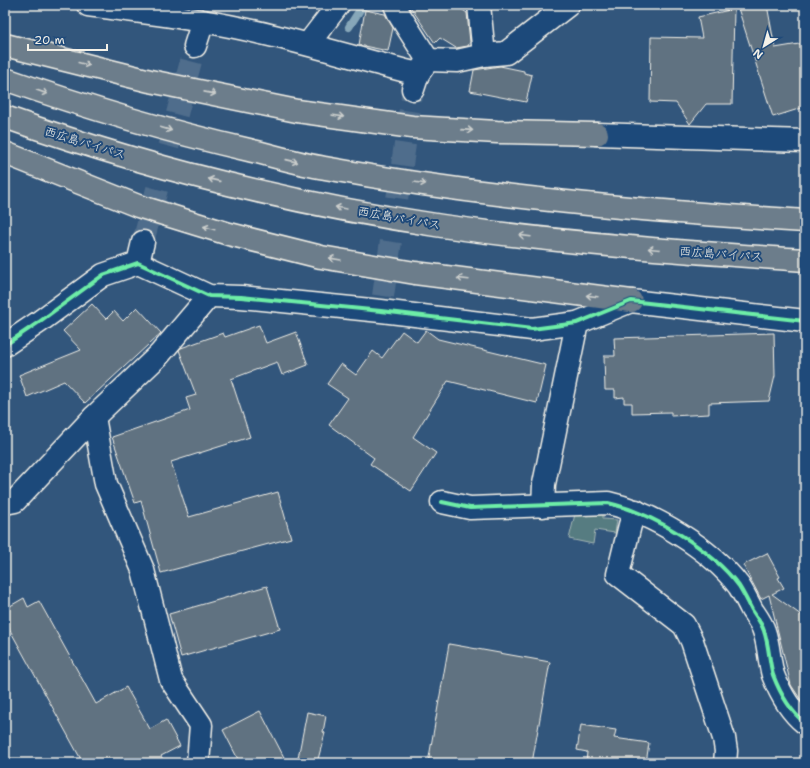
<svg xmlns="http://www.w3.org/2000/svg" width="810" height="768" viewBox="0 0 810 768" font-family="'Shantell Sans','Klee One',sans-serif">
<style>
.green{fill:#567b81;stroke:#a5b6b4}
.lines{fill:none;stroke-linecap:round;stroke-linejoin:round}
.stream{stroke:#87a7b9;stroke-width:8}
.building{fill:#607281;stroke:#f4f1e8}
.minor-tunnel{stroke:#4f6d8c;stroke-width:22;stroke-dasharray:22 11;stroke-linecap:butt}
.minor-casing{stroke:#f4f1e8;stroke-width:25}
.highway-casing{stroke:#f4f1e8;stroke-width:25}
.minor{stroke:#1f4a7a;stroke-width:22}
.highway{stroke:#6c7d8b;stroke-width:22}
.cycleway-casing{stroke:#1f4a7a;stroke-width:6}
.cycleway{stroke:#6deda7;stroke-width:4}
.oneway{stroke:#cbcecc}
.labels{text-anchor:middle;stroke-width:4;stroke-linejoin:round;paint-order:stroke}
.street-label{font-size:12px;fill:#f4f1e8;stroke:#1f4a7a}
</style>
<rect width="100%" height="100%" fill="#32567c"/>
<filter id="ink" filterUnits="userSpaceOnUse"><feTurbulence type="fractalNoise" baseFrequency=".025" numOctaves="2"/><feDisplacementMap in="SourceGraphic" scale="8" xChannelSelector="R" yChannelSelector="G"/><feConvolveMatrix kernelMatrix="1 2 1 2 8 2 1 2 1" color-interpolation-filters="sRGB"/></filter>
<g filter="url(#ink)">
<polygon class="green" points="575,514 603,514 603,519 617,520 615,533 595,530 593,544 569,539"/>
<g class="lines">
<polyline class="stream" points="349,27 363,5"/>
</g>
<g class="building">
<polygon points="409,5 456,5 467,13 470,42 468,46 456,48 440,38 435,43"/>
<polygon points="737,5 767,5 775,48 805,43 805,107 773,117"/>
<polygon points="734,9 732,104 706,104 690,124 676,103 650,102 651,37 702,38 698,17"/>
<polygon points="365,10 385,14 393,28 388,51 359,45"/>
<polygon points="500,66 524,71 524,73 532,75 526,102 470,91 474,70"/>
<polygon points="92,304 106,319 114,311 123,321 137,307 161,333 85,403 64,381 27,397 19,375 81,350 63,331"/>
<polygon points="259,325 266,343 296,332 308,365 282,375 277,362 231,379 250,437 171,462 189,517 278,492 291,538 161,573 141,501 135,503 112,437 190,410 186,398 196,395 179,350 181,348 223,333 225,337"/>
<polygon points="426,330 438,339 546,365 537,403 448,381 413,437 436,453 411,491 370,464 374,458 329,425 348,398 327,384 341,364 356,375 373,351 382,358 402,331 417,342"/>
<polygon points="774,333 775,376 769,401 709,403 709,414 671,416 671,412 632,413 632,403 624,403 624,397 615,398 615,390 605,390 604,356 615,356 614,338"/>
<polygon points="767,553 780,577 778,578 784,588 772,594 805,618 805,706 791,685 769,595 761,599 743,565"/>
<polygon points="267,586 280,629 181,657 169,614"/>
<polygon points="24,598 28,607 39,601 96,704 126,687 150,729 166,720 180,746 161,756 165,763 83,763 5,621 5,609"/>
<polygon points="449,644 550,662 532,763 428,763"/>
<polygon points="260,711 287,763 240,763 223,730"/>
<polygon points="307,712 326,716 323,732 325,733 317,763 297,763"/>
<polygon points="581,725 616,730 614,738 649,743 646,763 586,763 587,752 577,750"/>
</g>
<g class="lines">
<g class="minor-tunnel">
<polyline points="143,242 195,46"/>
<polyline points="383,296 413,89"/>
</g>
<g class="minor-casing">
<g id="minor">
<path d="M88,5c38,5 77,9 114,16 73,12 144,35 216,53"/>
<polyline points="395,5 400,16 428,60"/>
<polyline points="479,5 484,55"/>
<polyline points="308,44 338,5"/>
<polyline points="195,46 203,21"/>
<polyline points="413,89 418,74 428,60 457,61 484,55 506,53 568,5"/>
<polyline points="597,134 805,141"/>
<polyline points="138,263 143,242"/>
<polyline points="5,345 39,322 103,275 138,263 209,296 241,297 381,311 532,329 577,323 631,301 805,321"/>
<polyline points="94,417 106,484 143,570 171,680 201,725 198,763"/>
<path d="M442,502l28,6 138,-5c45,10 103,46 131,83 5,8 9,16 13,24 4,6 10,14 12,21 5,14 5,30 9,44 7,18 17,36 32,48"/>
<polyline points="5,503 15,501 94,417 159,355 209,296"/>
<polyline points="543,506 544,484 577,323"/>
<polyline points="636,511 630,525 618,574 684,625 692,641 724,738 726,751 725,763"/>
</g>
</g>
<g class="highway-casing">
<g id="highway">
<polyline points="5,45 150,81 297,111 412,127 497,132 597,134"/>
<path d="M5,79c80,28 161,52 244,71 25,6 50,14 76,18 158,29 319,43 480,53"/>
<path d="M5,117c140,50 289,87 437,109 120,17 242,26 363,34"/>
<polyline points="5,153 138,206 229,234 321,257 415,273 631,301"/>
</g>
</g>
<use href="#minor" class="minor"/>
<use href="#highway" class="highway"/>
<g class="cycleway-casing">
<g id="cycleway">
<polyline points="5,345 39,322 103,275 138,263 209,296 241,297 381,311 532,329 577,323 631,301 805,321"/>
<path d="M442,502l28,6 138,-5c45,10 103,46 131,83 5,8 9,16 13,24 4,6 10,14 12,21 5,14 5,30 9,44 7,18 17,36 32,48"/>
</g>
</g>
<use href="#cycleway" class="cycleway"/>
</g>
<defs><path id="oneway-shaft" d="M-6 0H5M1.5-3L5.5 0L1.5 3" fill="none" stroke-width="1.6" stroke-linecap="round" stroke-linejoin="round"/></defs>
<g class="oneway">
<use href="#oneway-shaft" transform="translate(84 64) rotate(14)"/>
<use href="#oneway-shaft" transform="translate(42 92) rotate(19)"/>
<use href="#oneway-shaft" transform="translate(210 93) rotate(11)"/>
<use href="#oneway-shaft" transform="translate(338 116) rotate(8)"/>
<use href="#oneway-shaft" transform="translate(166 129) rotate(16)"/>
<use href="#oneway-shaft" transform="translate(467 130) rotate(4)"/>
<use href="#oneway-shaft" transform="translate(292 161) rotate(13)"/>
<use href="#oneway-shaft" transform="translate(214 180) rotate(-167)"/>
<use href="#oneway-shaft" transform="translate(420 183) rotate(9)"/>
<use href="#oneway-shaft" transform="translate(341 208) rotate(-170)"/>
<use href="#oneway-shaft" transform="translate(209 228) rotate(-163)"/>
<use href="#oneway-shaft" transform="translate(525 236) rotate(-173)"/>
<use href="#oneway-shaft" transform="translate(654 249) rotate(-175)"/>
<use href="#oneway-shaft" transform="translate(335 259) rotate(-170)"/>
<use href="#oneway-shaft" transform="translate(463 279) rotate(-173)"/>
<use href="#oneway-shaft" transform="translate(592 296) rotate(-173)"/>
</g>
</g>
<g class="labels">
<g class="street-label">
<text transform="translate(85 143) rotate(17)" y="4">西広島バイパス</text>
<text transform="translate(399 218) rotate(10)" y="4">西広島バイパス</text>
<text transform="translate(721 254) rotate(4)" y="4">西広島バイパス</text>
</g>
</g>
<rect width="810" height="768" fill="none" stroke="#1f4a7a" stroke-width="20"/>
<rect x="10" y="10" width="790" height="748" fill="none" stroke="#f4f1e8" stroke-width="1.5" filter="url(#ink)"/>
<g transform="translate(764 46) rotate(217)" stroke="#1f4a7a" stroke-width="3" paint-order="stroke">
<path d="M0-3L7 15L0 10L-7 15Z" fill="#f4f1e8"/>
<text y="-6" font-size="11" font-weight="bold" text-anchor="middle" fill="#f4f1e8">N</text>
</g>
<path d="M28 44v6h79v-6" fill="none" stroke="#f4f1e8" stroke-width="2"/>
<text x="34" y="44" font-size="12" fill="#f4f1e8" stroke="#1f4a7a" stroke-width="3" paint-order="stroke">20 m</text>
</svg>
